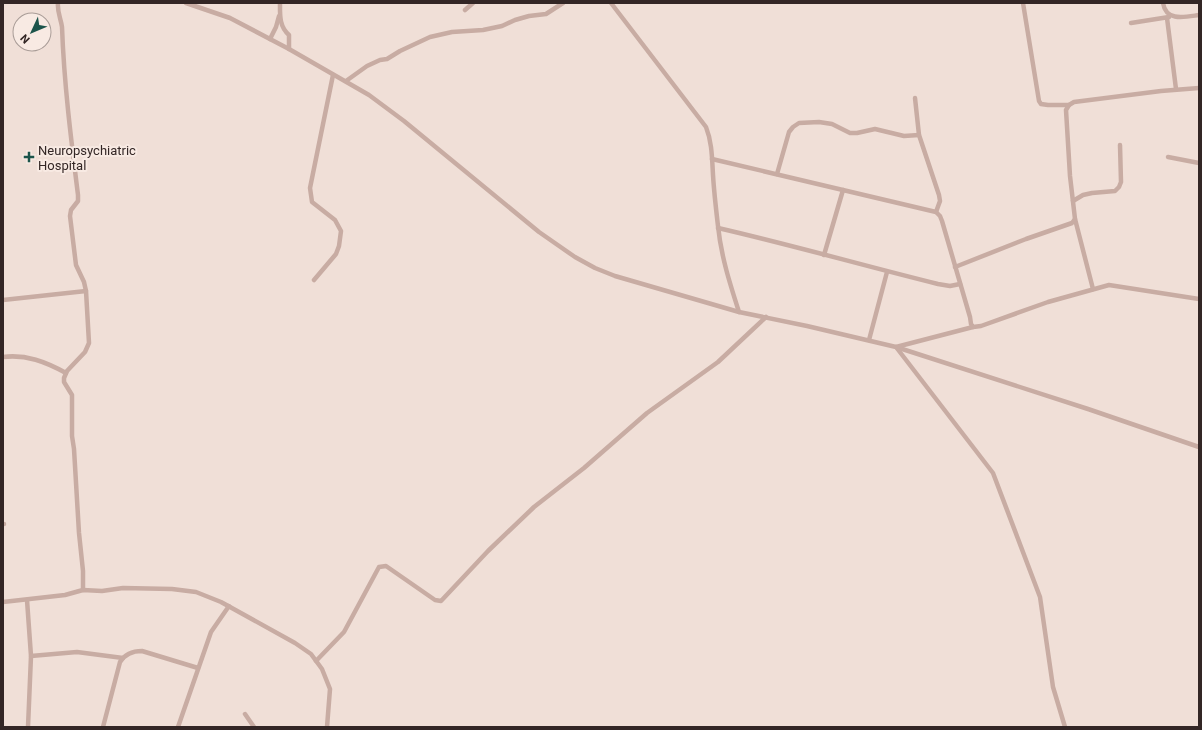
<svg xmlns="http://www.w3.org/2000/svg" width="1202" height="730" viewBox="0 0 1202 730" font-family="Roboto,sans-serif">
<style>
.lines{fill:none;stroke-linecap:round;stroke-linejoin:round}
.minor{stroke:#c8aca3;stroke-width:4.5}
.poi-dot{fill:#1c544b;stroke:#f8eae3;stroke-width:1.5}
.labels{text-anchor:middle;stroke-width:4;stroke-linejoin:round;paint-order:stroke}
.poi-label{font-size:13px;fill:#332625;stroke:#f8eae3;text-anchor:start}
</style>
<rect width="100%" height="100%" fill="#f0dfd7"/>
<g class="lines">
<g class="minor">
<path d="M58,3c-1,9 3,16 4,24 2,56 9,112 16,168v6l-7,9 -1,6 6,49 8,17 2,9 3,52 -4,9 -18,19 -3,7v4l8,13v41l2,13 5,84 4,38v19"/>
<polyline points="186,3 230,18 289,49 369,95 404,121 539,232 575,257 595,268 615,276 739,312 807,326 896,347 1088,409 1199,447"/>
<path d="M280,3c0,12 -1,23 9,32v14"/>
<path d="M611,3l95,124c6,15 6,31 7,48 1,17 3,34 5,51 3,30 12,58 21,86"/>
<polyline points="1023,3 1039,101 1041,104 1048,105 1069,105"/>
<path d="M1163,3c3,19 22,14 36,12"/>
<polyline points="465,10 473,3"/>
<polyline points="1167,18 1176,89"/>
<polyline points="1131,23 1169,17"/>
<polyline points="270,39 276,27 279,16"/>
<polyline points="346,81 367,66 380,60 387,59 400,51 430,37 452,32 483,30 502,26 515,20 529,16 546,14 563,3"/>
<polyline points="915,98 919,135 939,195 940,201 936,212"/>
<polyline points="1168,157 1199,163"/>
<polyline points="712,159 936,212 940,216 942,221 970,317 971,324 973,327 981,326 1048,302 1109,285 1199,299"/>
<polyline points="777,174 789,132 793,127 799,123 819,122 832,124 850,133 857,133 875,129 904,136 919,135"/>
<polyline points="1073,201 1083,195 1092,193 1115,191 1119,187 1121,182 1120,145"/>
<polyline points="1075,219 1093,289"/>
<path d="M718,228c74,17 147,38 220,56l12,2 10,-2"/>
<polyline points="824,255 843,190"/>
<polyline points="955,267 1026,239 1072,223 1075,219 1070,176 1066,110 1069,105 1074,102 1161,91 1199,88"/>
<polyline points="314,280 336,254 339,246 341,231 335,220 312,202 310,188 333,75"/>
<polyline points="3,300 86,291"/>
<polyline points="973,327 896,347 993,473 1040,597 1053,687 1065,727"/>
<polyline points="869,340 887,272"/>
<path d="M3,357c23,-3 43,5 63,16"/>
<polyline points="3,524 4,524"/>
<polyline points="27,600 31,656 28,727"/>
<polyline points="3,602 65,595 83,590 102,591 123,588 172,589 196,592 221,602 295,643 311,654 322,669 330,689 327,727"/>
<polyline points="31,656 77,652 123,658"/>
<polyline points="316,661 344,632 379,567 386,566 435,600 441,601 488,551 534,507 584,468 647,413 718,362 766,317"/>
<polyline points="245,714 254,727"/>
<path d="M103,727l17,-65c5,-8 12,-11 22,-11l56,17"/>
<polyline points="178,727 211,632 229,606"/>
</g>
</g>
<path class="poi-dot" d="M27 151h4v4h4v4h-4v4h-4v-4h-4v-4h4z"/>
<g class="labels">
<g class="poi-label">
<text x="38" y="155">Neuropsychiatric<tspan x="38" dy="15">Hospital</tspan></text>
</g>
</g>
<rect width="1202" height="730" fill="none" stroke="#332625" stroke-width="8"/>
<g transform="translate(32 32) rotate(226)"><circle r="19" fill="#f8eae3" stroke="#a99c97"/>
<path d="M0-3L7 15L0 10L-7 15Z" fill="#1c544b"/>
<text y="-6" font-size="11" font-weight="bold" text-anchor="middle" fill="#332625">N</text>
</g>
</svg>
